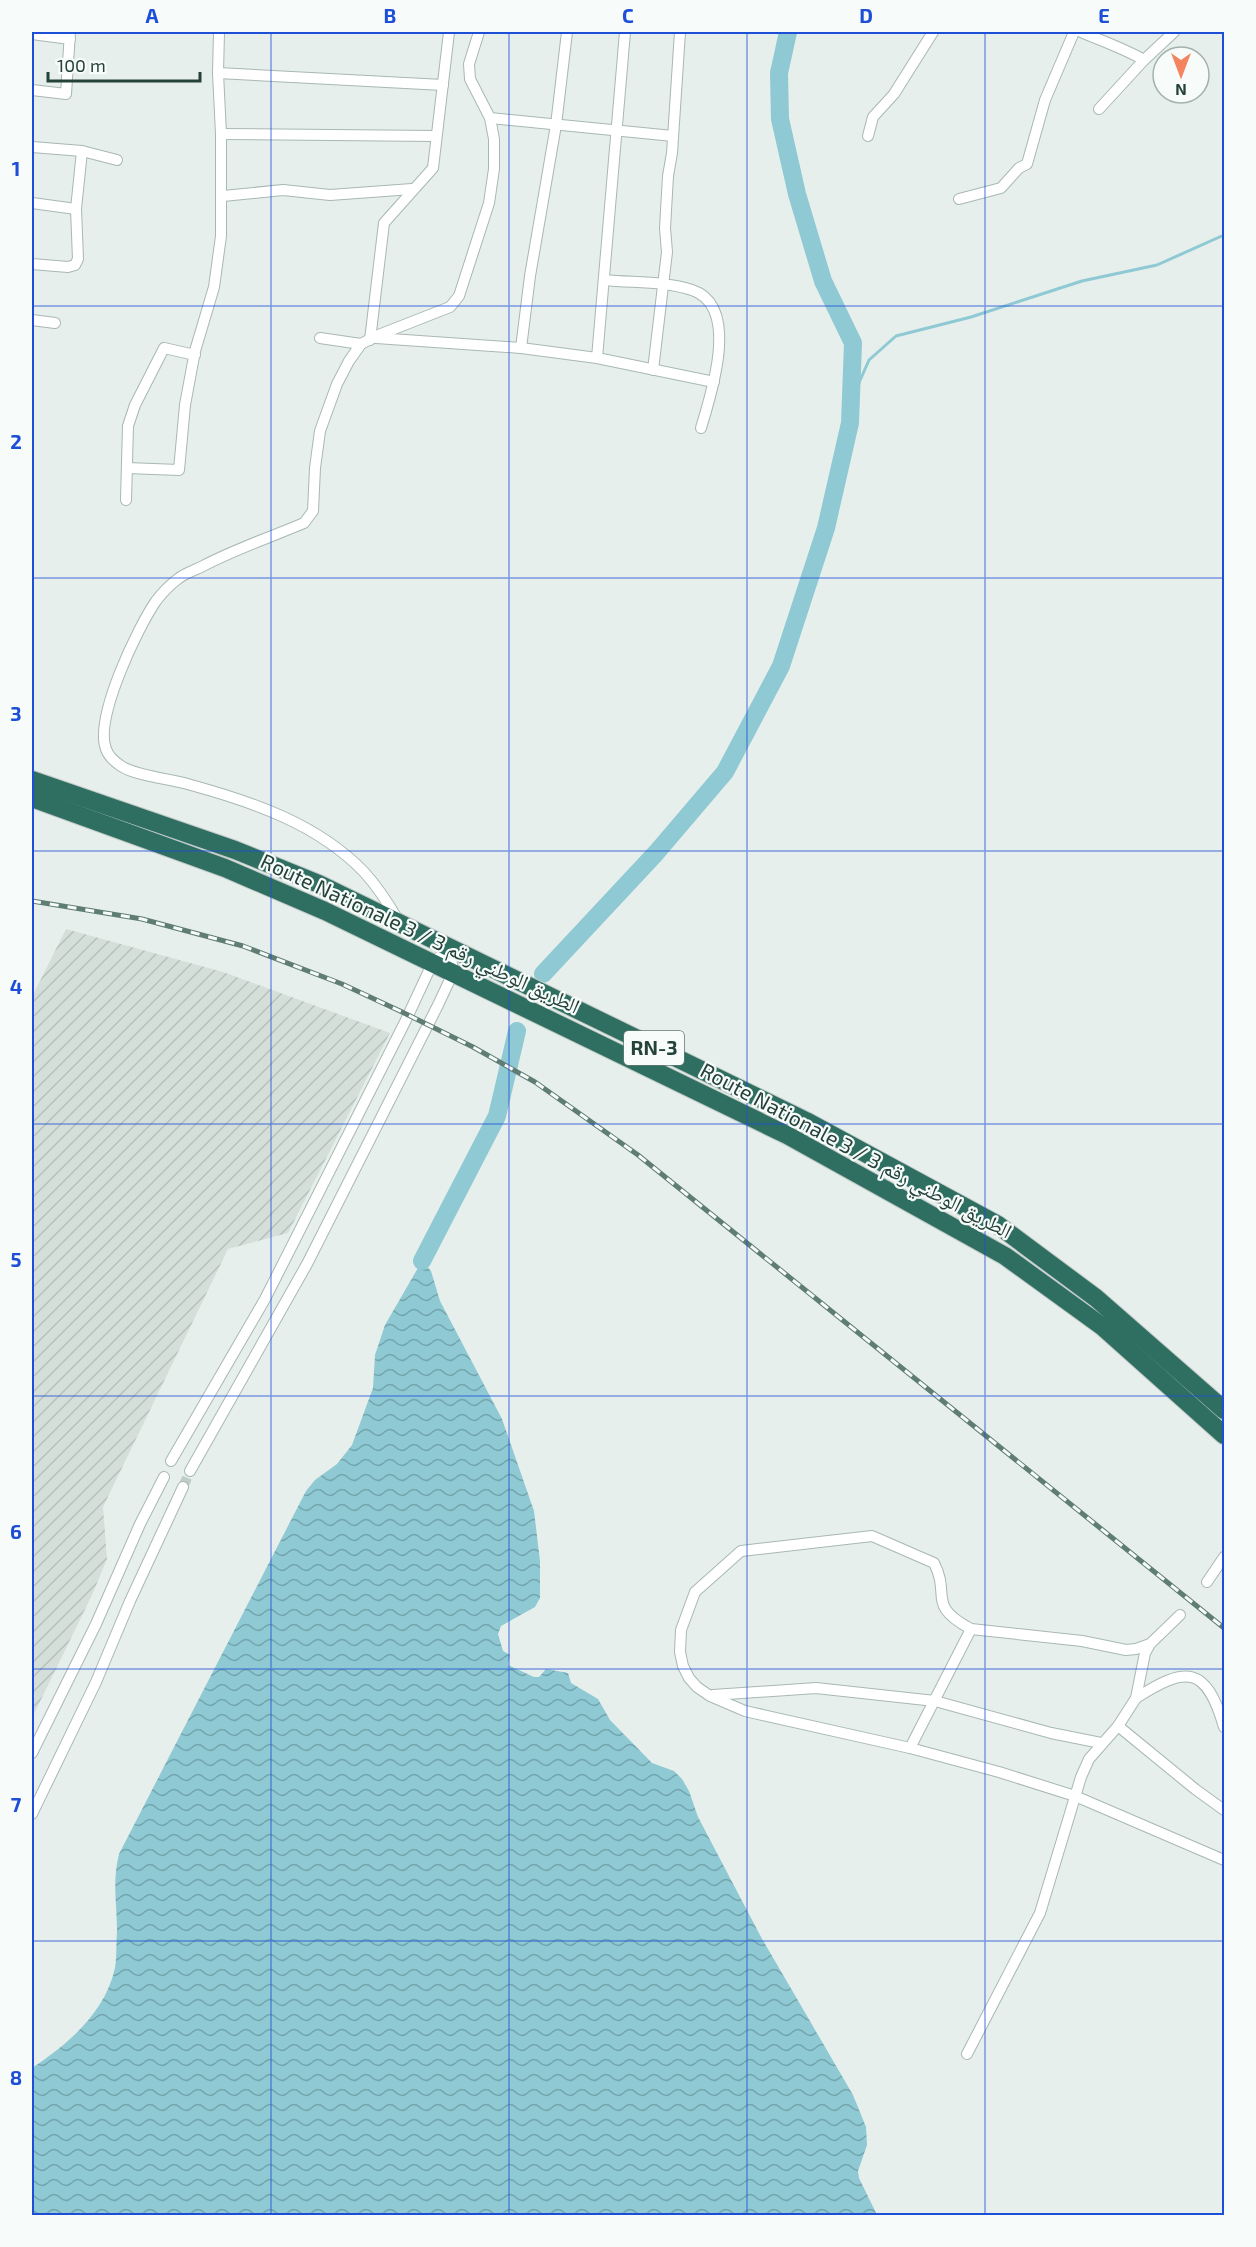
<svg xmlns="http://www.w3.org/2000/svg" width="1256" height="2247" viewBox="0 0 1256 2247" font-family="'Exo 2','Noto Naskh Arabic',sans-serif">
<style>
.industrial{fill:url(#industrial-furrows)}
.water{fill:url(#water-waves)}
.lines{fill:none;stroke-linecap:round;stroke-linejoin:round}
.stream{stroke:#8ec9d4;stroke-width:3}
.river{stroke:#8ec9d4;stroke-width:18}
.street-tunnel{stroke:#bfccc8;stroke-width:10;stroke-dasharray:10 5;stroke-linecap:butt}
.street-casing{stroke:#a8b8b2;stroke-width:12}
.highway-casing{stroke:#c2cac8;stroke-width:20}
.street{stroke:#fff;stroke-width:10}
.highway{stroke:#2f6f62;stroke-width:18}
.rail-casing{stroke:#5f7d75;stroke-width:5}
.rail{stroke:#f7fbf9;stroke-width:3;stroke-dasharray:9;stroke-linecap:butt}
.grid{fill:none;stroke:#1d4ed8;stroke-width:1.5;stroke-opacity:0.55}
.labels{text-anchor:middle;stroke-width:4.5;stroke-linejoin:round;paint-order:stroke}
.shield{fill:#f7fbf9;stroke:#637a73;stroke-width:1.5}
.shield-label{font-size:20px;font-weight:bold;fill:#24423a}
.street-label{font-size:21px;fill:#24423a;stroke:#f7fbf9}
.neatline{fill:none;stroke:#1d4ed8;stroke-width:2}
.grid-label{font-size:20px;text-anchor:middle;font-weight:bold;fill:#1d4ed8}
</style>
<defs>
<pattern id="industrial-furrows" width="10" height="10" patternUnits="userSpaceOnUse" patternTransform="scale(1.5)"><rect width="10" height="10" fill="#d4dfda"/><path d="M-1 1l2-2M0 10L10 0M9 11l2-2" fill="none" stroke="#b6c1bc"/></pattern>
<pattern id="water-waves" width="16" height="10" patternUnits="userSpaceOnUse" patternTransform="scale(1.5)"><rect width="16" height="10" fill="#8ec9d4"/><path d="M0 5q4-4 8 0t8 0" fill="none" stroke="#74a5ad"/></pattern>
</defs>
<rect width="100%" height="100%" fill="#e6efeb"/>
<polygon class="industrial" points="66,929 223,972 390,1033 288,1233 228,1249 103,1507 107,1559 92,1595 32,1718 32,997"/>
<path class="water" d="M422,1261l9,10 9,30 62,118 32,92 6,50v37l-5,9 -34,19 -3,8 5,17 7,4 -2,10 26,12h5l7,-8 22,4 3,10 27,16 12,21 42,43 22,8 8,8 7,12 9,26 63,120 92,158 13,32 1,18 -9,26 1,7 18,37h-845v-147c36,-24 73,-55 83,-100 2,-11 1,-25 2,-37 0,-29 -5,-48 2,-77l187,-363 9,-11 22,-16 15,-19 21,-57 2,-33 10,-30z"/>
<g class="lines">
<polyline class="stream" points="851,401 869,360 896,336 971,317 1082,281 1157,265 1224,235"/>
<g class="river">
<polyline points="543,974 656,853 725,772 781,666 826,528 850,423 853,343 823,281 797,194 780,119 779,73 788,32"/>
<polyline points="422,1261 497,1116 517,1031"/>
</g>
<polyline class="street-tunnel" points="183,1487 190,1471"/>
<g class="street-casing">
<g id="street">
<path d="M1081,32c21,9 42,16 63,28"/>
<polyline points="32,34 70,39"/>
<polyline points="218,73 443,85"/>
<polyline points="32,90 66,94 70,32"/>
<polyline points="1099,109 1144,60 1174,32"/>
<polyline points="490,118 673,136"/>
<polyline points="221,134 435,136"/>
<polyline points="868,136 873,117 894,94 933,32"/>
<polyline points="32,147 82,151 117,160"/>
<polyline points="223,196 283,190 330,195 412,189"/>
<polyline points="959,199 1001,188 1019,168 1027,164 1045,100 1074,32"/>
<polyline points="32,203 76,209"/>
<polyline points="32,264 68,267 75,265 78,259 76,209 82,151"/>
<path d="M605,280c28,3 60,1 87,10 49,16 19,104 9,138"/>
<polyline points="32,320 55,323"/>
<polyline points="320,338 361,344"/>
<polyline points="376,338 521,348 597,358 714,382"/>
<polyline points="370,340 384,223 433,168 449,32"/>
<polyline points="521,348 530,276 556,125 567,32"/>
<polyline points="597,358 625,32"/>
<polyline points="653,370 667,252 665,228 668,176 672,153 680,32"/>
<polyline points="127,468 179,470 185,405 195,351 214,287 221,236 221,134 218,73 219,32"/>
<polyline points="126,500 128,426 135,405 164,348 195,355"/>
<path d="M398,920c-10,-17 -21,-34 -34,-48 -46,-48 -111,-70 -173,-87 -19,-6 -55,-9 -70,-19 -6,-4 -13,-11 -15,-17 -12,-31 32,-122 50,-148 6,-8 15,-17 23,-23 7,-5 16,-8 24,-12 32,-17 68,-29 101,-43l9,-12 2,-43 5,-37 17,-47 12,-23 12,-17 15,-8 74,-29 9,-11 30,-93 5,-34v-30l-4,-21 -20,-39 -1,-15 10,-32"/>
<polyline points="171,1461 265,1299 405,1022 432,964 450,947"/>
<polyline points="190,1471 307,1264 438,1005 453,973 450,947"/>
<polyline points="1207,1582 1224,1557"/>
<path d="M1150,1644l-14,5 -10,1 -44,-9 -111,-12c-45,-24 -20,-33 -37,-66l-62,-27 -131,15 -46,41 -14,38 -1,22 3,14 6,12 8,9 13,9 35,15 165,37 89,24 76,24 149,64"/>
<polyline points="713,1695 816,1688 935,1701 1051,1733 1101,1743"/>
<path d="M1136,1698c50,-32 70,-33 88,29"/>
<polyline points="1118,1726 1195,1789 1224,1810"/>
<polyline points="910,1748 971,1629"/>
<polyline points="32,1753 96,1624 140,1524 164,1477"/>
<polyline points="32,1814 96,1682 130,1601 183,1487"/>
<polyline points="967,2054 1040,1913 1081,1777 1089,1759 1118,1726 1136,1698 1145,1653 1150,1644 1180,1615"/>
</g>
</g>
<g class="highway-casing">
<g id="highway">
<polyline points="32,780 235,850 319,884 806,1121 998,1225 1096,1298 1224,1410"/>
<polyline points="32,798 225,868 325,911 787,1135 1005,1256 1103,1327 1224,1435"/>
</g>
</g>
<use href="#street" class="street"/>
<use href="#highway" class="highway"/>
<g class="rail-casing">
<polyline id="rail" points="32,901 142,919 243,946 342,984 400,1011 473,1047 535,1082 638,1155 1224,1628"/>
</g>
<use href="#rail" class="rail"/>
</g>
<path class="grid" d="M271,32v2184M509,32v2184M747,32v2184M985,32v2184M32,306h1192M32,578h1192M32,851h1192M32,1124h1192M32,1396h1192M32,1669h1192M32,1941h1192"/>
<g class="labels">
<rect class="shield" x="624" y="1031" width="60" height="34" rx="4.5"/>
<g class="shield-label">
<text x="654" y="1055">RN-3</text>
</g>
<g class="street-label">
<text transform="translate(420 934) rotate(25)" y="7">Route Nationale 3 / الطريق الوطني رقم 3</text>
<text transform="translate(856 1151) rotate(28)" y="7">Route Nationale 3 / الطريق الوطني رقم 3</text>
</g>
</g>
<rect width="1256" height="2247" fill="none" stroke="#f7fbf9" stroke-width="66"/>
<g transform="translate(1181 75) rotate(180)"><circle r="28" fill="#f7fbf9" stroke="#a3b1ad" stroke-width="1.5"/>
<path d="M0-4.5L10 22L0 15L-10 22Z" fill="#f4845f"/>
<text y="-9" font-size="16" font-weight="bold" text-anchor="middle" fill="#24423a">N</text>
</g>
<path d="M48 72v9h152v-9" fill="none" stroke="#24423a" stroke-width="3"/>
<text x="57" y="72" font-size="18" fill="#24423a" stroke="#f7fbf9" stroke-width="4.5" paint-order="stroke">100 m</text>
<rect x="33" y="33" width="1190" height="2181" class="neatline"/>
<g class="grid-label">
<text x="152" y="23">A</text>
<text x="390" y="23">B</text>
<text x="628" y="23">C</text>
<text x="866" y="23">D</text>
<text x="1104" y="23">E</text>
<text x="16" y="176">1</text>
<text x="16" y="449">2</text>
<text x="16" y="721">3</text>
<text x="16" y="994">4</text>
<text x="16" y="1267">5</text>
<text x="16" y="1539">6</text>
<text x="16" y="1812">7</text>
<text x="16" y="2085">8</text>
</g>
</svg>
